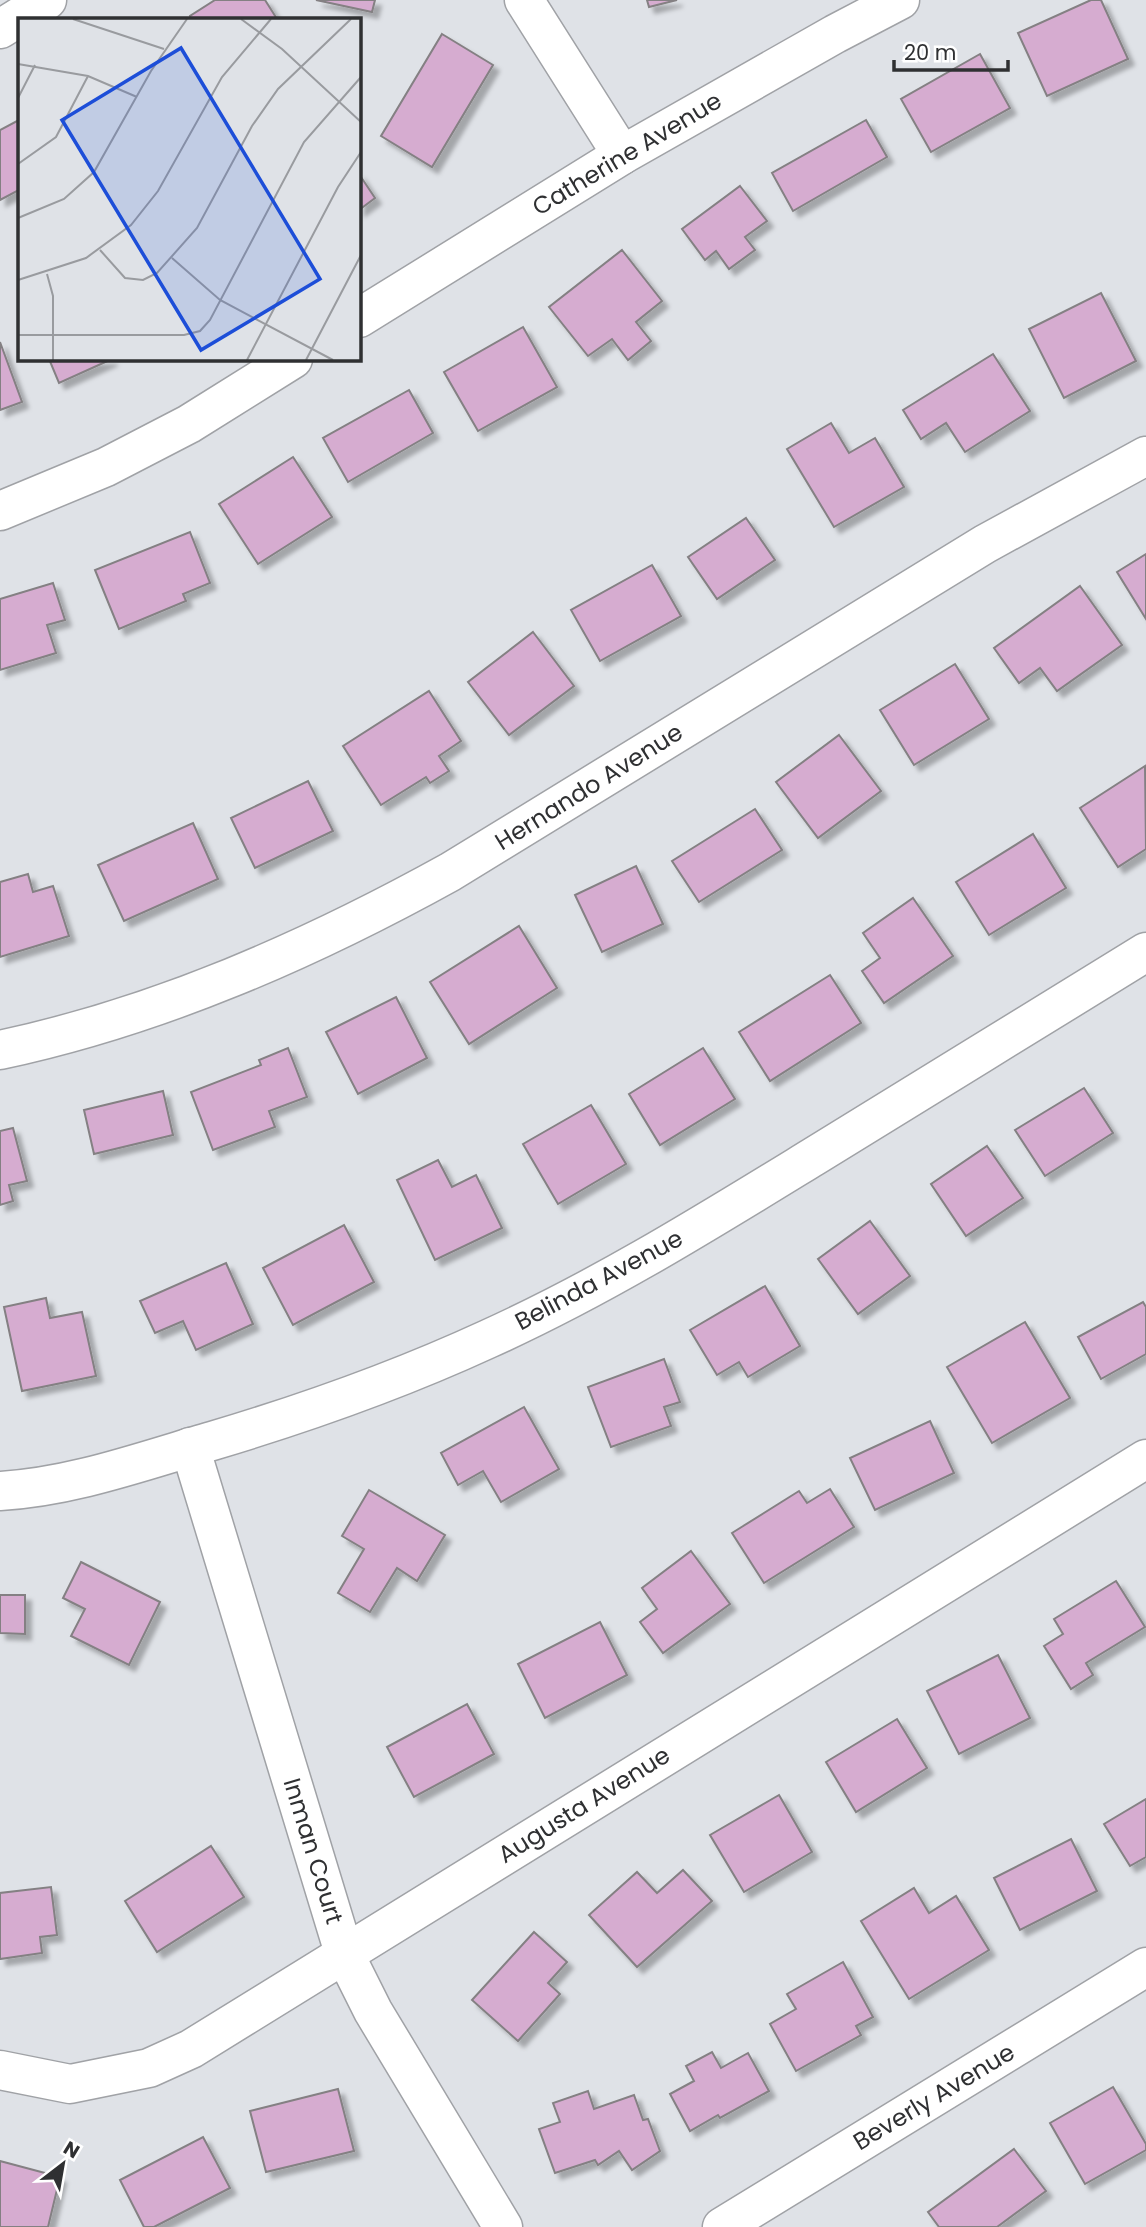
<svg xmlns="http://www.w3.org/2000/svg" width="1146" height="2227" viewBox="0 0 1146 2227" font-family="Poppins,sans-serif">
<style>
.building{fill:#d6acd0;stroke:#848083;stroke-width:2;filter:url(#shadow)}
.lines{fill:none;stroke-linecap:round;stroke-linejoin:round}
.minor-casing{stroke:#a0a2a6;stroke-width:41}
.minor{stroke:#fff;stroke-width:38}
.labels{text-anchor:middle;stroke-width:6;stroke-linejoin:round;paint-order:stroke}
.street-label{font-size:24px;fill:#2f3032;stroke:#fff}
.inset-road{fill:none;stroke:#999b9f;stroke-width:2}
.view{fill:#1d4ed8;fill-opacity:0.15;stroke:#1d4ed8;stroke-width:3.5}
.inset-edge{fill:none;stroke:#2f3032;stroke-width:3.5}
</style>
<defs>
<filter id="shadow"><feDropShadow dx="6" dy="6" stdDeviation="2" flood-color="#0004"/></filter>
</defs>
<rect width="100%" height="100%" fill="#dfe2e7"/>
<g class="building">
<polygon points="215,0 265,0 277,19 191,19 190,16"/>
<polygon points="316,0 375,0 372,12"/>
<polygon points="647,0 677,0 649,7"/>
<polygon points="1091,0 1101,0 1128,59 1047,96 1018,33"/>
<polygon points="442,34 493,65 432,167 381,136"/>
<polygon points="980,54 1010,108 931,152 901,99"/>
<polygon points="19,120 19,190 0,200 0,130"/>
<polygon points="866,120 887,157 793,211 772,173"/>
<polygon points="359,174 375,198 359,210"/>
<polygon points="740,186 767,221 745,237 755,250 729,269 716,251 705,260 682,229"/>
<polygon points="622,250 662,301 636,322 651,341 628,360 612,339 588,356 549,307"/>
<polygon points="1101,293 1136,361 1064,398 1029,329"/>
<polygon points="523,327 557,387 478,431 444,372"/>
<polygon points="0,342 22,402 0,410"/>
<polygon points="993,354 1030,411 965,452 946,423 921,439 903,410"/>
<polygon points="49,359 112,359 59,383"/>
<polygon points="409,390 433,433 348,482 323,438"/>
<polygon points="831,423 849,453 875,438 904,487 834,527 787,449"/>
<polygon points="293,457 332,517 258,564 219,504"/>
<polygon points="746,518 775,560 717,599 688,557"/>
<polygon points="190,532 210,583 183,594 186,601 119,629 95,570"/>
<polygon points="1146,554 1146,619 1117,572"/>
<polygon points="652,565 681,616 600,661 571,610"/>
<polygon points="53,583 65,620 47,625 56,653 0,670 0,599"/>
<polygon points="1080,586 1122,645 1057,691 1040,668 1019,683 994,648"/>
<polygon points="533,632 574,686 509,735 468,682"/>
<polygon points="955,664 989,719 914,765 880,710"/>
<polygon points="429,691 461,741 439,756 449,771 430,783 426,777 381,805 343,746"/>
<polygon points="839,735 881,791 818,838 776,782"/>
<polygon points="1145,766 1146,849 1118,867 1080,808"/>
<polygon points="308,781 333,831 255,868 231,818"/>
<polygon points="755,809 782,850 699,902 672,861"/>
<polygon points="193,823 218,879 124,921 98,865"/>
<polygon points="1033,834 1066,888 989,935 956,882"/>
<polygon points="636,866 663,924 602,952 575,895"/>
<polygon points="28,874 33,892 53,886 69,936 0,957 0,882"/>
<polygon points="913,898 953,956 884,1003 862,971 880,958 863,933"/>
<polygon points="519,926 557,988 469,1044 430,982"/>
<polygon points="830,975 861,1023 770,1081 739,1032"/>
<polygon points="396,997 427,1058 358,1094 326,1032"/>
<polygon points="288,1048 307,1097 269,1111 275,1127 213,1150 191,1092 261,1065 259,1060"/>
<polygon points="703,1048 735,1099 660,1145 629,1094"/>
<polygon points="1084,1088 1113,1133 1045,1176 1015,1130"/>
<polygon points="163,1091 173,1135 94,1154 84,1110"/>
<polygon points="591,1105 626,1164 558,1204 523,1144"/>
<polygon points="13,1128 27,1181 9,1185 13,1201 0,1205 0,1131"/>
<polygon points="987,1146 1023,1198 966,1236 931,1184"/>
<polygon points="438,1160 452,1187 476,1175 502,1228 435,1260 397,1180"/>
<polygon points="870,1221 910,1276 858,1314 818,1259"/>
<polygon points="344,1225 374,1282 293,1325 263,1268"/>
<polygon points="226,1263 253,1324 196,1350 183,1321 155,1333 140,1301"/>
<polygon points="765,1286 800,1346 748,1377 739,1362 717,1375 690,1330"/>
<polygon points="46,1298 50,1318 82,1312 96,1376 22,1391 4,1307"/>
<polygon points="1143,1302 1146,1307 1146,1354 1101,1379 1078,1337"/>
<polygon points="1025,1322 1070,1398 992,1443 947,1367"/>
<polygon points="664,1359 680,1402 664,1407 671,1426 611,1447 588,1387"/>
<polygon points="524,1407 559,1469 501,1502 483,1471 458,1485 441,1453"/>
<polygon points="930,1421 954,1473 875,1510 850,1458"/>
<polygon points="830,1489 854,1527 764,1583 732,1533 799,1491 807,1503"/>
<polygon points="369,1490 445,1535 417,1581 397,1568 370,1612 338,1593 364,1549 342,1536"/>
<polygon points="691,1551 730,1604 663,1653 640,1622 657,1609 642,1588"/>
<polygon points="81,1562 160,1602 129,1665 71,1636 85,1609 63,1598"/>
<polygon points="1116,1581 1145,1627 1086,1663 1093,1675 1071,1689 1044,1646 1063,1634 1054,1619"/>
<polygon points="0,1595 25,1595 25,1634 0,1633"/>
<polygon points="600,1622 627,1675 545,1718 518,1664"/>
<polygon points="998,1655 1030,1718 959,1754 927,1691"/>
<polygon points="467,1704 494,1754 414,1797 387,1747"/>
<polygon points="897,1719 927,1768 856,1812 826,1762"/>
<polygon points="779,1795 812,1852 744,1892 710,1835"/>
<polygon points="1146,1799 1146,1857 1130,1866 1104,1824"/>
<polygon points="1071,1839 1097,1891 1020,1930 994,1878"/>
<polygon points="211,1846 244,1897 157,1952 125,1901"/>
<polygon points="683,1870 712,1901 637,1967 589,1915 637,1872 657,1893"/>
<polygon points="51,1887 57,1935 40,1937 42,1953 0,1959 0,1893"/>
<polygon points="914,1888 929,1913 956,1896 989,1950 909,1999 861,1921"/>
<polygon points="534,1932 567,1962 548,1983 560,1994 518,2041 472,2000"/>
<polygon points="843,1962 873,2017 856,2026 861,2035 796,2071 770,2024 796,2009 787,1994"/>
<polygon points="712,2052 721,2068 748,2053 769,2091 720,2118 718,2115 690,2131 670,2094 694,2081 686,2066"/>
<polygon points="1113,2087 1146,2144 1146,2150 1085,2184 1050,2123"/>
<polygon points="338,2089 354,2151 266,2172 250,2111"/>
<polygon points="588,2091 594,2109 634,2095 643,2120 648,2119 660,2151 632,2170 619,2151 598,2165 595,2160 555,2173 539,2129 560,2122 553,2103"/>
<polygon points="203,2137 230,2188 154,2227 144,2227 120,2180"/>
<polygon points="1014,2149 1046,2191 997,2227 939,2227 928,2212"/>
<polygon points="0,2161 60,2177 48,2227 0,2227"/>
</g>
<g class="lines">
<g class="minor-casing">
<g id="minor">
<polyline points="524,0 622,155"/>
<polyline points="0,29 47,0"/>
<polyline points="359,318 622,155 835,34 900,0"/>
<polyline points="0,511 106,467 189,424 293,359"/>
<path d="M0,1050c159,-34 309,-100 450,-178l535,-328 161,-88"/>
<polyline points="190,1447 344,1953 373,2011 503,2227"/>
<path d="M0,1491c72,-4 143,-30 212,-50 94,-28 187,-61 276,-102 113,-51 219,-117 325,-182 111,-68 222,-137 333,-205"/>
<polyline points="0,2070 70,2084 149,2068 191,2049 1146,1459"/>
<polyline points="722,2227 1146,1967"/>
</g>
</g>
<use href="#minor" class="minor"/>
</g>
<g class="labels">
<g class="street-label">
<text transform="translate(627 154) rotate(-31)" y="8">Catherine Avenue</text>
<text transform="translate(589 787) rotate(-32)" y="8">Hernando Avenue</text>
<text transform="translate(599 1280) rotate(-28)" y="8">Belinda Avenue</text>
<text transform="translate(584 1805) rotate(-32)" y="8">Augusta Avenue</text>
<text transform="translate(313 1851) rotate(73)" y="8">Inman Court</text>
<text transform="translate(934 2097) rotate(-31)" y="8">Beverly Avenue</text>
</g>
</g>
<g transform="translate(18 18)">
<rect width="343" height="343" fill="#dfe2e7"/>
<path class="inset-road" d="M55,1l91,30M223,1l41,30 79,73M0,46l70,12 49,21M0,80l17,-33M0,146l38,-27 32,-61M0,200l46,-19 30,-27 57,-101 36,-52M82,232l25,28 18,2 14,-7 40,-45 55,-102 26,-37 73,-70M154,240l48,42 113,60M29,256l6,22v64M0,262l68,-22 45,-33 27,-34 64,-114 49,-58M0,317h166l16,-4 10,-11 94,-178 57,-65M229,342l91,-173 23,-35M288,342l55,-105"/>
<path class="view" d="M163,30l139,231 -119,71 -139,-230z"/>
<rect width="343" height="343" class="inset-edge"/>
</g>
<g transform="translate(63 2164) rotate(31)" stroke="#ffffff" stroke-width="5" paint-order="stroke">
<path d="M0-5L12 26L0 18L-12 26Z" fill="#2f3032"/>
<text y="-10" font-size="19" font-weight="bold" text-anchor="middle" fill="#2f3032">N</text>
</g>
<path d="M894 60v10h114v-10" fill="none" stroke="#2f3032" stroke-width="3.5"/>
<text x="904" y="60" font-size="21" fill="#2f3032" stroke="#ffffff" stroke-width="5" paint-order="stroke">20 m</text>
</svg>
